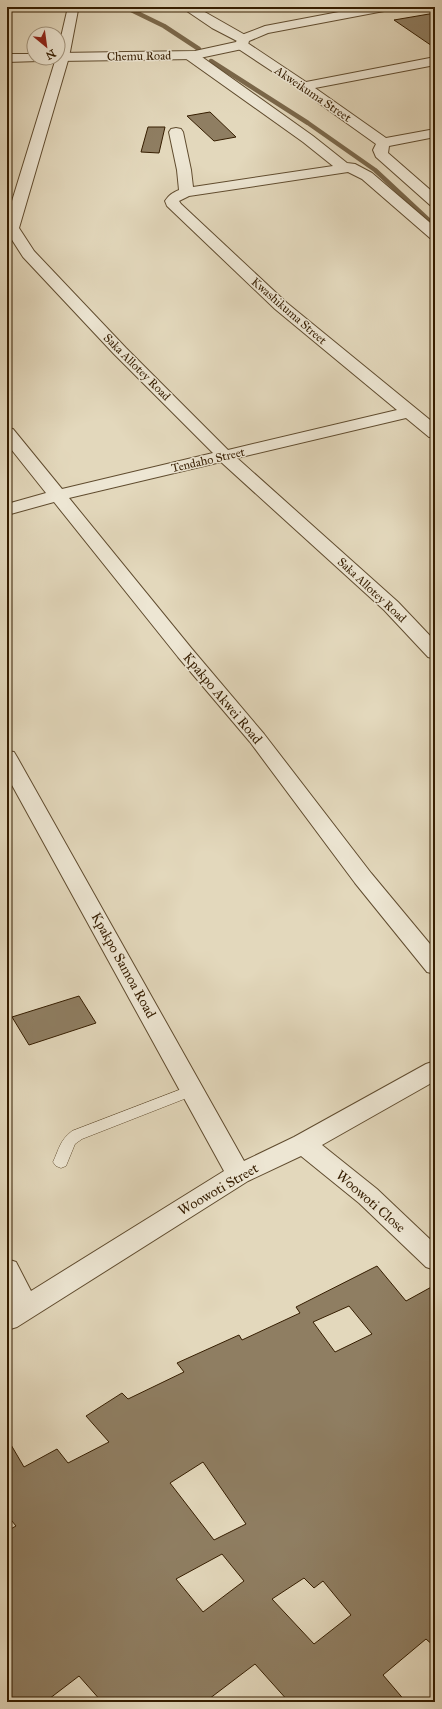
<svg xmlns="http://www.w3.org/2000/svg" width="442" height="1709" viewBox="0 0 442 1709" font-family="'IM FELL Great Primer',serif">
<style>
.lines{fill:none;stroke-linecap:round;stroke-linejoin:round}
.stream{stroke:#7a674a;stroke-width:4.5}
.building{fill:#8f7e62;stroke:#351d00;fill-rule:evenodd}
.service-casing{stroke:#604c2f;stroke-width:1}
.minor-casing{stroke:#604c2f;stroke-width:2}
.tertiary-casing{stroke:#604c2f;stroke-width:2}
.service{fill:#ede6d3;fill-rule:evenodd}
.minor{fill:#ede6d3;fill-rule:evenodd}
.tertiary{fill:#ede6d3;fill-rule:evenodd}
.labels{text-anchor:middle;stroke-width:3;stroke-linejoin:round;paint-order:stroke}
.far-street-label{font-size:12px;fill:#351d00;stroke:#ede6d3}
.street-label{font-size:14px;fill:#351d00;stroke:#ede6d3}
</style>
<rect width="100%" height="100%" fill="#e3d8bc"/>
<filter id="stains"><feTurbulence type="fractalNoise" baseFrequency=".005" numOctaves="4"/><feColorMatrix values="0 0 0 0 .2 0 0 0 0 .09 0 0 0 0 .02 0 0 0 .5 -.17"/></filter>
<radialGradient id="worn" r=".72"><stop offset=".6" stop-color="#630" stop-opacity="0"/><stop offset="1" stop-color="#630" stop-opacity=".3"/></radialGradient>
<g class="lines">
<g class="stream">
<polyline points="125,7 164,26 199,49"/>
<polyline points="211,61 308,123 375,170 435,226"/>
</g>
</g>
<g class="building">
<polygon points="435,13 435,48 394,20"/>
<polygon points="210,112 236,137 214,141 187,116"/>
<polygon points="148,127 165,127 159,153 141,152"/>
<polygon points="79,996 96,1023 29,1045 12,1017"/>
<path d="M377,1266l29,35 29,-16v362l-9,-8 -43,36 23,27h-117l-34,-38 -50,38h-103l-23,-26 -34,26h-38v-171l9,-5 -9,-11v-77l17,29 33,-18 11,14 41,-21 -23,-26 36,-23 6,6 56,-27 -7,-9 62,-28 3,5 58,-27 -4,-6zM349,1306l23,28 -37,18 -22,-30zM203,1462l43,62 -32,16 -44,-57zM222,1554l22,27 -41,31 -27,-33zM304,1578l10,10 9,-7 28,34 -37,29 -42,-45z"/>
</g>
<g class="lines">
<g class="service-casing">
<path id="service" d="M192,1085l5,1 2,4 -2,4 -115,45 -7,5 -9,22 -5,2 -5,-2 -3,-4c6,-13 7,-22 19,-31z"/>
</g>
<g class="minor-casing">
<g id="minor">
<path d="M68,7h8l2,3 -9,47 -50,171 15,23 92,97 102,102 169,-40 -122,-101 -108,-103 -2,-5c4,-6 7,-8 14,-11l-2,-20 -8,-38 2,-3 5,-1 5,1 2,3 8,38 2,17 140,-21 -30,-24 -118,-84 -1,-3 1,-3h10l118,84 34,27 8,1 17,9 63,54v12l-5,-1 -68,-59 -14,-7 -159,24 -10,5 2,3 106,99 148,121v14l-6,-1 -23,-19 -169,40 161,144 37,39v18l-7,-2 -44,-47 -163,-148 -152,36 123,151 72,85 107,139 64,77v24l-8,-2 -72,-89 -105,-141 -72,-85 -124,-155 -47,13v-11l39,-11 -39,-49v-16l6,1 49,60 151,-36 -99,-99 -91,-97 -16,-25 1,-18 48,-156h2v-8z"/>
<polygon points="181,7 196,7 247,36 249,39 246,42 306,82 435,57 435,65 315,88 386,138 435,129 435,137 389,146 388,153 435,194 435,206 430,205 376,157 373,150 376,144 299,89 237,48 236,45 239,42 212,28"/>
<polygon points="7,751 14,752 17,757 244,1161 294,1137 426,1064 435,1061 435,1081 322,1145 377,1189 435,1244 435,1270 426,1267 359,1203 301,1156 248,1181 17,1327 7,1330 7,1305 10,1304 7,1298 7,1259 16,1262 31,1291 224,1171 7,776"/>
</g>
</g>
<g class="tertiary-casing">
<g id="tertiary">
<polygon points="365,7 390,7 388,10 384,11 268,33 249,41 247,48 195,59 58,61 52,58 58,58 58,53 195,51 236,42 239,36 265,26"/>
<polygon points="7,54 34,54 34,58 40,58 39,61 7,62"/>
</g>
</g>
<use href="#service" class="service"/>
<use href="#minor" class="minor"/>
<use href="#tertiary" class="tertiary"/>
</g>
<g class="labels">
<g class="far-street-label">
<text transform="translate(139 56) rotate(-1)" y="4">Chemu Road</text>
<text transform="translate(313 94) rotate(34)" y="4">Akweikuma Street</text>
<text transform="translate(289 311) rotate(41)" y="4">Kwashikuma Street</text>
<text transform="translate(137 367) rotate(45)" y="4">Saka Allotey Road</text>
<text transform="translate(208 460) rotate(-13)" y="4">Tendaho Street</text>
<text transform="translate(372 590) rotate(43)" y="4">Saka Allotey Road</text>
</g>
<g class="street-label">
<text transform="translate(223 698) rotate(50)" y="5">Kpakpo Akwei Road</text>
<text transform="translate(124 965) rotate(61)" y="5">Kpakpo Samoa Road</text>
<text transform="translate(218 1189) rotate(-30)" y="5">Woowoti Street</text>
<text transform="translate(371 1201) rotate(41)" y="5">Woowoti Close</text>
</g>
</g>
<rect width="442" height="1709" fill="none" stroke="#e3d8bc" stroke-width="24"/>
<rect x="8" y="8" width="426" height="1693" fill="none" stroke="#351d00" stroke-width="2"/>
<rect x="12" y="12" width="418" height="1685" fill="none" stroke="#351d00"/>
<g transform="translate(46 46) rotate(151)"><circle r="19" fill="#ede6d3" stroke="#a3967f"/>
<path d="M0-3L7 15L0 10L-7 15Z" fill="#8f2418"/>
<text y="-6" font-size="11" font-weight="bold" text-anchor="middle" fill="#351d00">N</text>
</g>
<rect width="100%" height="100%" filter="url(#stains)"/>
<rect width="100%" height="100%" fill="url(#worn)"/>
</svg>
